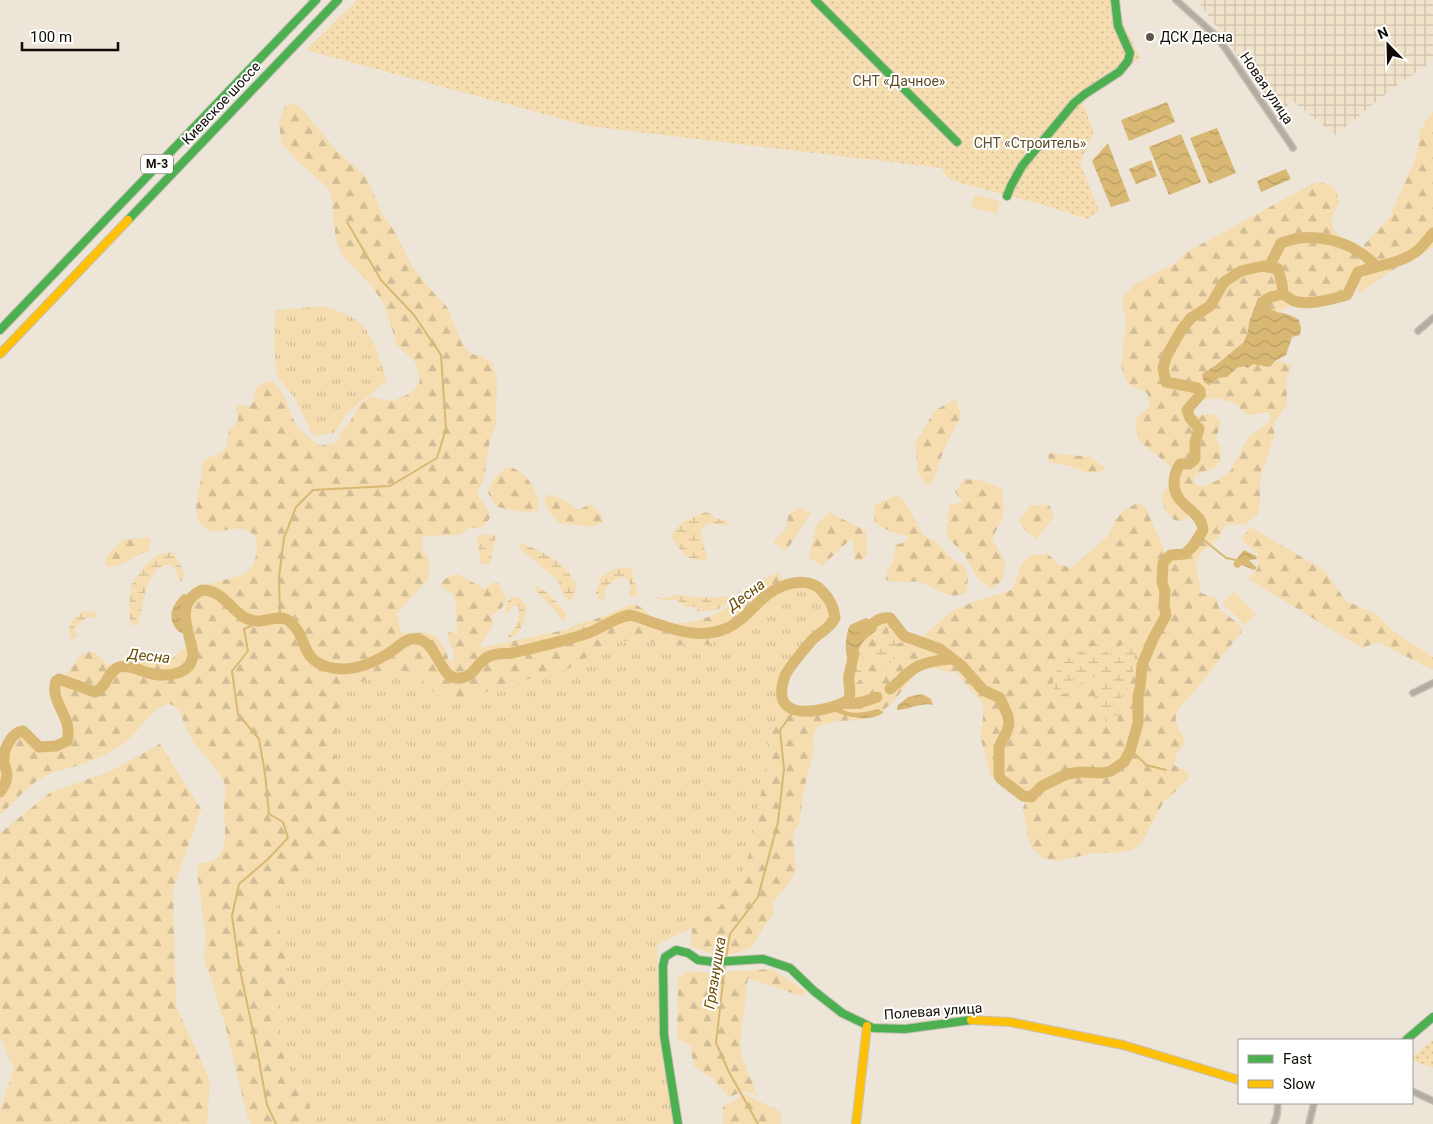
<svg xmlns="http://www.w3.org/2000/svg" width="1433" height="1124" viewBox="0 0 1433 1124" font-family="Roboto,sans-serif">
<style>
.industrial{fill:url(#industrial-grid)}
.grass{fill:url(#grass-tufts)}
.forest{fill:url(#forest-firs);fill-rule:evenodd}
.wetland{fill:url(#wetland-marsh)}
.park{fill:url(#park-dots)}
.pitch{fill:#f5ddb0}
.water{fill:url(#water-waves)}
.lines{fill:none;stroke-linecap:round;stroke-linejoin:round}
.stream{stroke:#d9b874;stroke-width:2}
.river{stroke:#d9b874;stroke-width:11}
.street-casing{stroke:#c8c1b7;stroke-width:8}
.fast-casing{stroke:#c8c1b7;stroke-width:10}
.slow-casing{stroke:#c8c1b7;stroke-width:10}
.street{stroke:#b3aca0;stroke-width:5}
.fast{stroke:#4caf50;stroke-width:8}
.slow{stroke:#ffc107;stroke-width:8}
.poi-dot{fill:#5d574e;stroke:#fff;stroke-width:2}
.labels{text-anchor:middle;stroke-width:4;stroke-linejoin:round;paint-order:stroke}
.shield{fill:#fff;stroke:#58544f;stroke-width:1}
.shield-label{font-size:12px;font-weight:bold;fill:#100b04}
.poi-label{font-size:14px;fill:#100b04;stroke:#fff;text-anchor:start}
.park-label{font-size:14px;fill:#604d27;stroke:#fff}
.street-label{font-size:14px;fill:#100b04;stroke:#fff}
.water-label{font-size:15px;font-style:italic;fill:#6a4c00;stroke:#fff}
</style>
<defs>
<pattern id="industrial-grid" width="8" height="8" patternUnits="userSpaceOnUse" patternTransform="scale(1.25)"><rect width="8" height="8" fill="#f0e3ca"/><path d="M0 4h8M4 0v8" fill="none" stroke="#cdc1ac"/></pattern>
<pattern id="grass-tufts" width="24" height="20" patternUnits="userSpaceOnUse" patternTransform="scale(1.25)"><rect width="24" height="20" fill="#f5ddb0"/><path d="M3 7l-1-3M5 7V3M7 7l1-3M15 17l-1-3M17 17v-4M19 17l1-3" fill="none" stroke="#d1bc96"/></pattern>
<pattern id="forest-firs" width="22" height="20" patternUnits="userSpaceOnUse" patternTransform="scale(1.25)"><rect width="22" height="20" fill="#f5ddb0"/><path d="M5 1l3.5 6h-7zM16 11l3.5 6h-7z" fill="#d1bc96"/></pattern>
<pattern id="wetland-marsh" width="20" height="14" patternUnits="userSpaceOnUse" patternTransform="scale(1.25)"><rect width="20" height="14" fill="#f5ddb0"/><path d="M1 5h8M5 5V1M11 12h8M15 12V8" fill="none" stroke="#d1bc96"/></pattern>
<pattern id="park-dots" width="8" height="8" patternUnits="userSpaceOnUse" patternTransform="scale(1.25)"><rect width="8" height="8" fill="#f5ddb0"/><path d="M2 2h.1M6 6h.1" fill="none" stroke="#d1bc96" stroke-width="1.8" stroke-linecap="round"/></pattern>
<pattern id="water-waves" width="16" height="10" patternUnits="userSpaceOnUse" patternTransform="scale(1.25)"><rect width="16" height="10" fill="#d9b874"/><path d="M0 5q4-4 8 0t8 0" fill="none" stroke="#b99d63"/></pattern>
</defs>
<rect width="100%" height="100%" fill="#ede5d7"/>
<polygon class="industrial" points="1197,0 1433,0 1433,58 1425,66 1392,89 1335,135 1293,101 1279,113"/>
<g class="grass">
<path d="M326,306c12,5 29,10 38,21 10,12 18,38 23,54l-39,31 -14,21 -21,3 -18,-38 -18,-22 -3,-29 1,-37z"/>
<path d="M798,582c21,0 35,15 37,36 -5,10 -14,14 -22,22 -14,14 -45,49 -25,67l-15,20 -22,121 -8,23 -22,34 -29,24 -14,5 -21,11 3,94 15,85h-363l-3,-24 -23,-36 -8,-28 -1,-27 3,-12 7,-15 -13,-66 5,-22 7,-9 19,-13 10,-14 8,-8 11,-4 10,-24 -6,-30 2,-18 -5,-19 1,-36 5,-24 13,-11 44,-14 16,3 5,3 14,16 43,5 21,-10 22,-4 20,-8 27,-5 48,-29h26l36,4 16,-2 10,2 14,-5 6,-9 21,-14 29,-25z"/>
</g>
<g class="forest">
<path d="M291,104l6,1 5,4 34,41 27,24 6,9 14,32 12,17 17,34 21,26 14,15 16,39 8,8 11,2 10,7 5,17 -1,44 -6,16 -6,39 -7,14c4,10 13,14 13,25l-6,8 -5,2h-10l-9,7 -37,1 -1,13 8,12 -2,18 -30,33 -1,3 4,16 3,3c30,-3 34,-2 45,26l4,2c3,-13 -6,-17 -5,-29l4,-2 6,4c-3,-10 0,-35 -6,-42 -3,-3 -8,-4 -11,-7 1,-8 9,-10 16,-12l28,15 9,-7 4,1c12,17 10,22 -6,32l-1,4 3,3c-4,9 -11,16 -14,26l85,-18 15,-7 13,-3 40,-16c12,2 18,18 32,19 33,3 56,-10 81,-29 6,-4 11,-11 18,-15 4,-2 9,-4 14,-6l3,2 1,8 -23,13 -8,8 -8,13 -15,7 -16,20 -10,1 -10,-2 -16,2 -36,-4h-26l-48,29 -27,5 -20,8 -22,4 -21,10 -13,4 -21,-3 -13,-10 -10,-12 -5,-3 -16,-3 -44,14 -13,11 -5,24 -1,36 6,23 -3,14 6,30 -2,16 -8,8 -11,4 -8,8 -10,14 -19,13 -7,9 -5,22 11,32 2,34 -7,15 -3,11 1,28 8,28 23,36 3,24h-61l-4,-8 -23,-96 -5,-10 -3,-17 -12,-34 1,-30 -8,-55 3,-11c31,1 25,-32 24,-53 -1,-11 4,-20 -1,-30 -7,-14 -20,-25 -29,-37 -6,-10 -10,-21 -15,-32 -4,-5 -9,-9 -16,-5 -17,8 -26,29 -41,39 -14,10 -33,17 -49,22 -9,3 -18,4 -26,8 -18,8 -31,27 -47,39v-67c8,-4 14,-14 23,-16l17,16c66,3 -3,-51 19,-68h4l17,-23 10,-5 5,2 13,12 21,-6 19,3 11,-3 5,3 6,-1 16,-15 6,-1c-6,-18 -15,-52 14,-55l2,-5c24,-11 46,-2 49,-37 0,-9 -3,-15 -11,-18 -12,-5 -24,4 -35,1 -23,-7 -13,-36 -10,-51 1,-7 0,-13 2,-19 6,-5 16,-5 21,-11 5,-5 3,-12 5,-19 3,-5 8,-6 9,-12 0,-4 -1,-8 -2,-12l5,-3 5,2 5,-1 3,-5 1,-11 8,-6 10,-2c15,14 14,31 25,46 6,7 15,13 22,19l15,-3 4,-4 3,-9 8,-8 8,-15 9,-8 4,-2 20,4 6,-2 14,-6 8,-9 1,-5 -5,-17 -18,-17 -13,-41 -13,-19 -29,-30 -6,-15 -5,-45 -5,-9 -28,-24 -17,-20 -2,-20 6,-16z"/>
<polygon points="1433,111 1433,247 1386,274 1358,294 1364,245 1389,218 1417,155 1420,130"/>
<path d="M1320,182l14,5 6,15c-17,24 -7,34 18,42 8,16 -4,37 -11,51 -18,5 -35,8 -53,6v2l-15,9c-7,-2 -12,-6 -14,-13l-7,-1 -9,23 -1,10 -4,11 -28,23 -14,9 7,11 10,-7 8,-1 10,-9 16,-4 17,3 5,-6h2l16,4 -7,12 1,27 -13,19v13l-14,43v26l-2,9 -12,10 -20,1 -8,13 -18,16 -4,10 5,29 15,5c1,3 2,8 4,11 7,9 24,13 21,24 -17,19 -30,39 -46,58 -5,7 -15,13 -18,21 -5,14 5,17 7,28 1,6 -5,9 -7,14 -2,3 -2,7 -3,11l14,7 -1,8 -24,23 -22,41 -9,6 -18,3h-19l-38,8 -14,-3 -10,-9 -5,-11 -5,-30 4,-11 -7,-3 -19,-15 -2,-3h-8l-11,-40 3,-17v-14l-7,-10 -9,-8 -11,-16 -7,2 -17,-6 -13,3 -27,33 -15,12 -16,5 -25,1 -19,6 -4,9 1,13 -10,41 -5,34 -6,10 3,36 -6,12 -18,21 2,11 -9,11 -13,22 -15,6 -22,2 -24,-9 1,-17 29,-24 22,-34 8,-23 22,-121 15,-20c16,9 45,3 60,-7l3,-8 -2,-17 3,-7 2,-24 19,-21 9,-6 8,1 14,18 14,5 34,-30 26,-11 34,-10 10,-27 9,-8 17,-1 10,10 13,4 37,-32 7,-15 8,-10 14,-8 8,3 22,51 18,-3 8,-8 10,-16 -4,-12 -20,-19 -5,-11 2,-17 -38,-31 -3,-21 15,-12 -3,-14 -19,-9 -7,-17 5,-47 -3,-11 -1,-11 12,-13 45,-24 3,-5 5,-4 125,-68zM1218,398l19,6 5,7 7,4 19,-3 3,5 -4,7 -18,12 -18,34 -15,11 -15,6 -8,-5 2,-7 20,-7 6,-8 -1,-14 -4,-7 5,-17c-9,-13 -18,-7 -31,-4l-3,-8 8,-9z"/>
<polygon points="956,399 961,416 944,449 934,479 928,487 918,473 915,443 935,410"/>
<polygon points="1048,453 1091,457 1107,470 1090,473 1063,464 1049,462"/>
<path d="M508,467c16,1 35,28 29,44l-15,1 -25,-5 -9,-14c2,-11 10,-21 20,-26z"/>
<polygon points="964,479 984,481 1002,489 1004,515 992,539 1005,561 1003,580 991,589 976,576 964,554 946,536 949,505 963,502 955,492"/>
<polygon points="1165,489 1171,489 1178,504 1187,510 1187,518 1182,521 1174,520 1165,510 1161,497"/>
<polygon points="548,494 566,501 578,510 591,504 601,514 603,522 593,527 559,523 548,510 544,500"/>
<path d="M896,496l7,3 21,37c17,6 11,6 22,17 17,17 24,7 21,39 -17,10 -30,-4 -45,-9 -12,-4 -25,2 -36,-3 -1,-13 7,-13 8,-23 1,-5 0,-8 2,-12l11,-4 2,-4 -18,-5 -16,-9 -2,-12 3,-7z"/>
<polygon points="1031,505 1049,505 1054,516 1037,539 1026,531 1019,521"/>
<polygon points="799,508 811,513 786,551 773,542 786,529 788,515"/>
<polygon points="829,512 866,531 867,554 862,560 855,561 852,538 822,566 808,557 817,525"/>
<polygon points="1251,527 1325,571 1346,601 1376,614 1392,630 1433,657 1433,670 1378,642 1362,648 1248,579 1258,568 1258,554 1241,539"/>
<polygon points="150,537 149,550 118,566 105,567 107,556 122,540"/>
<polygon points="160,744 201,809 173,889 176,1006 210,1080 207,1124 0,1124 0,1109 14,1069 0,1036 0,833 51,792 111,771"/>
<polygon points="772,969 807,992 801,996 748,978 740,1041 742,1057 758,1096 746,1091 729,1097 712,1078 694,1066 690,1045 677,1038 678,979 688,971 709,973"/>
<polygon points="745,1094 781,1112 781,1124 723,1124 723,1107"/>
</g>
<g class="wetland">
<path d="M705,512l7,2 1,4 13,2 2,6 -20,-3 -7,8c1,11 5,19 6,29 -19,3 -28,-9 -36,-25l10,-12z"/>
<polygon points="485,534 496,536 491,560 488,565 481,563 476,537"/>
<path d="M519,543c24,8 45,18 57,41l-2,12 -4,5 -5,-4 -9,-19 -36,-29z"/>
<polygon points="171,552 177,558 185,575 182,581 179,580 175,569 169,564 157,569 147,585 138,625 132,626 129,614 131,585 146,564 159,554"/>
<polygon points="622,567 631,569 638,595 633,598 629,594 631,587 628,580 624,577 617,578 604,589 605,600 599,599 596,593 601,577 612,570"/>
<path d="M535,585c14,7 22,17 32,30l-4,6 -11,-14 -15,-14z"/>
<polygon points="676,595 711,598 724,596 731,598 719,609 697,612 697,607 686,607 675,599 666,601 652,597 666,598"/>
<path d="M512,597h8l7,10c-3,12 -4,24 -15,31l-4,-1 1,-3c9,-6 10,-17 10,-27l-5,-2 -6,8h-3l2,-11z"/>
<path d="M84,611l9,1 5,3 -4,3 -6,-1 -8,6 -5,7 2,5 -2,4h-4c-5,-14 1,-21 13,-28z"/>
<path d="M889,622l4,3 5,10 17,7c-12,0 -17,-2 -23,9l3,7 -4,4 -12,6 -8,-19c10,-8 24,-5 16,-22z"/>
<path d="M1127,637l10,3 -5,40 -12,22 -3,20h-17l-7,-22 11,-24 -18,2 -13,14 -19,4c0,-5 -2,-11 -1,-16 6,-21 28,-29 46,-36l8,11 10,-6z"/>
<path d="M859,654c6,5 8,14 8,22h-4l-9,10 -2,-12 7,-9z"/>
</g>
<g class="park">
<polygon points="357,0 1112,0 1140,58 1081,100 1094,131 1080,163 1099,211 1087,219 1040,204 950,180 941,168 588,126 306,50"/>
<polygon points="1433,1040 1433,1068 1412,1060 1412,1057"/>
</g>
<g class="pitch">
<polygon points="975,195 1000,201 997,214 971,207"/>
<polygon points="1234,592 1256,614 1245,625 1222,603"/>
</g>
<g class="water">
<polygon points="1167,102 1175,122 1129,141 1121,120"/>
<polygon points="1217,128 1236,173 1209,184 1190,138"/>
<polygon points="1181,134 1201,182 1169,195 1149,147"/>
<polygon points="1108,143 1130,201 1111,207 1092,161"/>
<polygon points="1151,160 1157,176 1136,184 1129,169"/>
<polygon points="1286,169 1291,179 1261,192 1257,181"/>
<path d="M1263,297c4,4 5,9 10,13 6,4 16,2 26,10l2,8 -1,7 -8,2 -6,18 -11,6 -5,6 -17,-3 -5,4 -4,-2 -7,2 -10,9 -8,1 -10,7 -5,-3 -2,-8 14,-9 28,-23 4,-11 1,-9 9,-24z"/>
<polygon points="1244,550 1256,556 1257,559 1249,560 1257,568 1254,570 1242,565 1238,568 1235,567 1233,564"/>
<path d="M183,594l9,2c-9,12 -7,23 -4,38 -6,0 -10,-2 -13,-7 -8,-12 -1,-24 8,-33z"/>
<path d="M866,618l9,4 -1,1 3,3 -1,5c-16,11 -18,16 -20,35l-4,3c-8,-14 -8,-30 -2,-44z"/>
<path d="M922,694l9,5 2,6c-12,-3 -24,5 -36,5l1,-5 10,-8z"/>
<path d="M840,708c12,8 25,4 38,1l6,3c-13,11 -35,5 -49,0l-1,-3z"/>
</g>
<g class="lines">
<g class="stream">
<polyline points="1199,536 1226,558 1236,560"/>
<polyline points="280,618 279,577 284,538 296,507 313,490 390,486 437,458 446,429 441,355 414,315 381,280 347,222"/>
<polyline points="261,621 244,629 248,651 232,671 238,714 259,739 265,773 269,814 283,822 288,838 267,860 239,884 232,916 239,965 257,1050 267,1105 276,1124"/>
<path d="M1130,749c5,6 11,10 16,16l20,5"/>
<polyline points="726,958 730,934 758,897 778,822 784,769 780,730 794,711"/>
<polyline points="725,965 716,1043 729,1072 758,1124"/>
</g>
<g class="river">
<path d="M1269,267l12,-24c32,-13 72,-2 95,23"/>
<path d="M1261,311c1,-14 10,-14 22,-17"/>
<path d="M865,631c7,-7 14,-15 25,-13l14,18 36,13 21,16 22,25 17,8 8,18 1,8 -2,7 -8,16v29l2,3 22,17 8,1 11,-11 25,-12 13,-2 23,1 8,-2 13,-9 6,-11 8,-28v-27l2,-8 2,-23 11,-26 13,-24 -2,-9 1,-15 -3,-9 1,-19 5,-6 3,-2 14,-1 8,-8 10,-16c-2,-21 -29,-23 -29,-47 0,-7 2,-13 6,-19h9l6,-5v-17l4,-13 -9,-11 -3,-8 13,-15v-4l-3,-3 -31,-6 -3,-14 4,-13 15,-26 9,-11 19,-12 14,-24 17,-11 22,-5 15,3 4,15 1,10c3,2 7,5 11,7 16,5 37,-2 53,-6l11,-23c18,-6 44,-9 59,-21 6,-5 11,-12 16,-18"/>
<path d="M890,689c8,-6 14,-13 22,-19 11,-8 25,-10 39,-11"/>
<path d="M844,703c12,2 22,-2 33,-6"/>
<path d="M0,792c4,-5 7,-12 7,-18 0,-4 -3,-8 -3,-12 -1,-11 6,-29 19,-31l16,16 17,-1 11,-5c7,-24 -18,-38 -11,-60l3,-2 36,13c12,-4 12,-21 24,-25 11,-3 23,5 34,7 16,3 39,0 40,-20 -3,-23 -20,-50 9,-64 25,0 31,29 54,31 10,1 24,-7 33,0 20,16 10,38 39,46 22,6 46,-4 64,-16 6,-4 12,-11 19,-12 29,-3 26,43 50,39 14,-2 16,-17 29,-22 6,-3 15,-2 22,-3 24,-6 50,-11 73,-19 16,-5 28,-16 45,-19 29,8 61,26 92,15 19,-6 30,-23 45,-35 14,-11 41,-20 55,-4 7,7 12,16 13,27 -5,10 -14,14 -22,21 -6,7 -25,29 -28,37 -11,30 6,39 34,34 10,-2 20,-4 29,-10 5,-9 -1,-16 1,-25 2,-8 4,-14 4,-22"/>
</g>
<g class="street-casing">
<g id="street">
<polyline points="1176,0 1215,35 1225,48 1293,148"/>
<polyline points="1418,331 1433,318"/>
<polyline points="1413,693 1433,683"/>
<polyline points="1412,1091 1433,1101"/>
<polyline points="1274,1124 1277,1115 1278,1103"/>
<polyline points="1309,1124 1314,1103"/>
</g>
</g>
<g class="fast-casing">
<g id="fast">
<polyline points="815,0 957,142"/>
<polyline points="1007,196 1011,186 1022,166 1074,103 1085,94 1119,72 1128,61 1130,53 1118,26 1115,0"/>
<polyline points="128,220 338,0"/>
<polyline points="0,330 316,0"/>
<polyline points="1406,1040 1433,1017"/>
<polyline points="678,1124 664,1035 663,966 665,957 676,950 688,953 698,960 714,962 763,959 790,968 814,991 842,1013 873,1028 905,1029 971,1020"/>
</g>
</g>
<g class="slow-casing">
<g id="slow">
<polyline points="0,354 128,220"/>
<polyline points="971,1020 1010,1022 1123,1045 1239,1080"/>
<polyline points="856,1124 867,1026"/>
</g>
</g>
<use href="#street" class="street"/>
<use href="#fast" class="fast"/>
<use href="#slow" class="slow"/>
</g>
<circle class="poi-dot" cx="1150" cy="37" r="5"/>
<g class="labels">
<rect class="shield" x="141" y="154.5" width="32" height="19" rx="4"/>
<g class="shield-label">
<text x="157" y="168">М-3</text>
</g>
<g class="poi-label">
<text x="1160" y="42">ДСК Десна</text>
</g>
<g class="park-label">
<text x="899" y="86">СНТ «Дачное»</text>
<text x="1030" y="148">СНТ «Строитель»</text>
</g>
<g class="street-label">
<text transform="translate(1267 88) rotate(56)" y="5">Новая улица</text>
<text transform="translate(221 103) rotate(-47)" y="5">Киевское шоссе</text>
<text transform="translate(933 1011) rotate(-4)" y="5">Полевая улица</text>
</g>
<g class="water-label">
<text transform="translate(746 595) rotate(-37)" y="5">Десна</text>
<text transform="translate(149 656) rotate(6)" y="5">Десна</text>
<text transform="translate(715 973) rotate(-81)" y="5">Грязнушка</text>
</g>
</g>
<rect x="1238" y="1039" width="175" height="65" fill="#ffffff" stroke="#9f9d9b"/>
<rect x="1248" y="1055" width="25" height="8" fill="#4caf50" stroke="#9f9d9b"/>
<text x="1283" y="1064" font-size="15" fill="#100b04">Fast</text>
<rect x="1248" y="1080" width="25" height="8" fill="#ffc107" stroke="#9f9d9b"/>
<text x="1283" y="1089" font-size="15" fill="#100b04">Slow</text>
<g transform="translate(1388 45) rotate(337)" stroke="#ffffff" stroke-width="4" paint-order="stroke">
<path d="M0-4L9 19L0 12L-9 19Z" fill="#100b04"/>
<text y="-8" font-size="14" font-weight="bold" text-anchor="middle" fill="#100b04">N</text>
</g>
<path d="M22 42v8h96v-8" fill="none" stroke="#100b04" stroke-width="2.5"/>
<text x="30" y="42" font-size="15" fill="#100b04" stroke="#ffffff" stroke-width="4" paint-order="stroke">100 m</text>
</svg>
